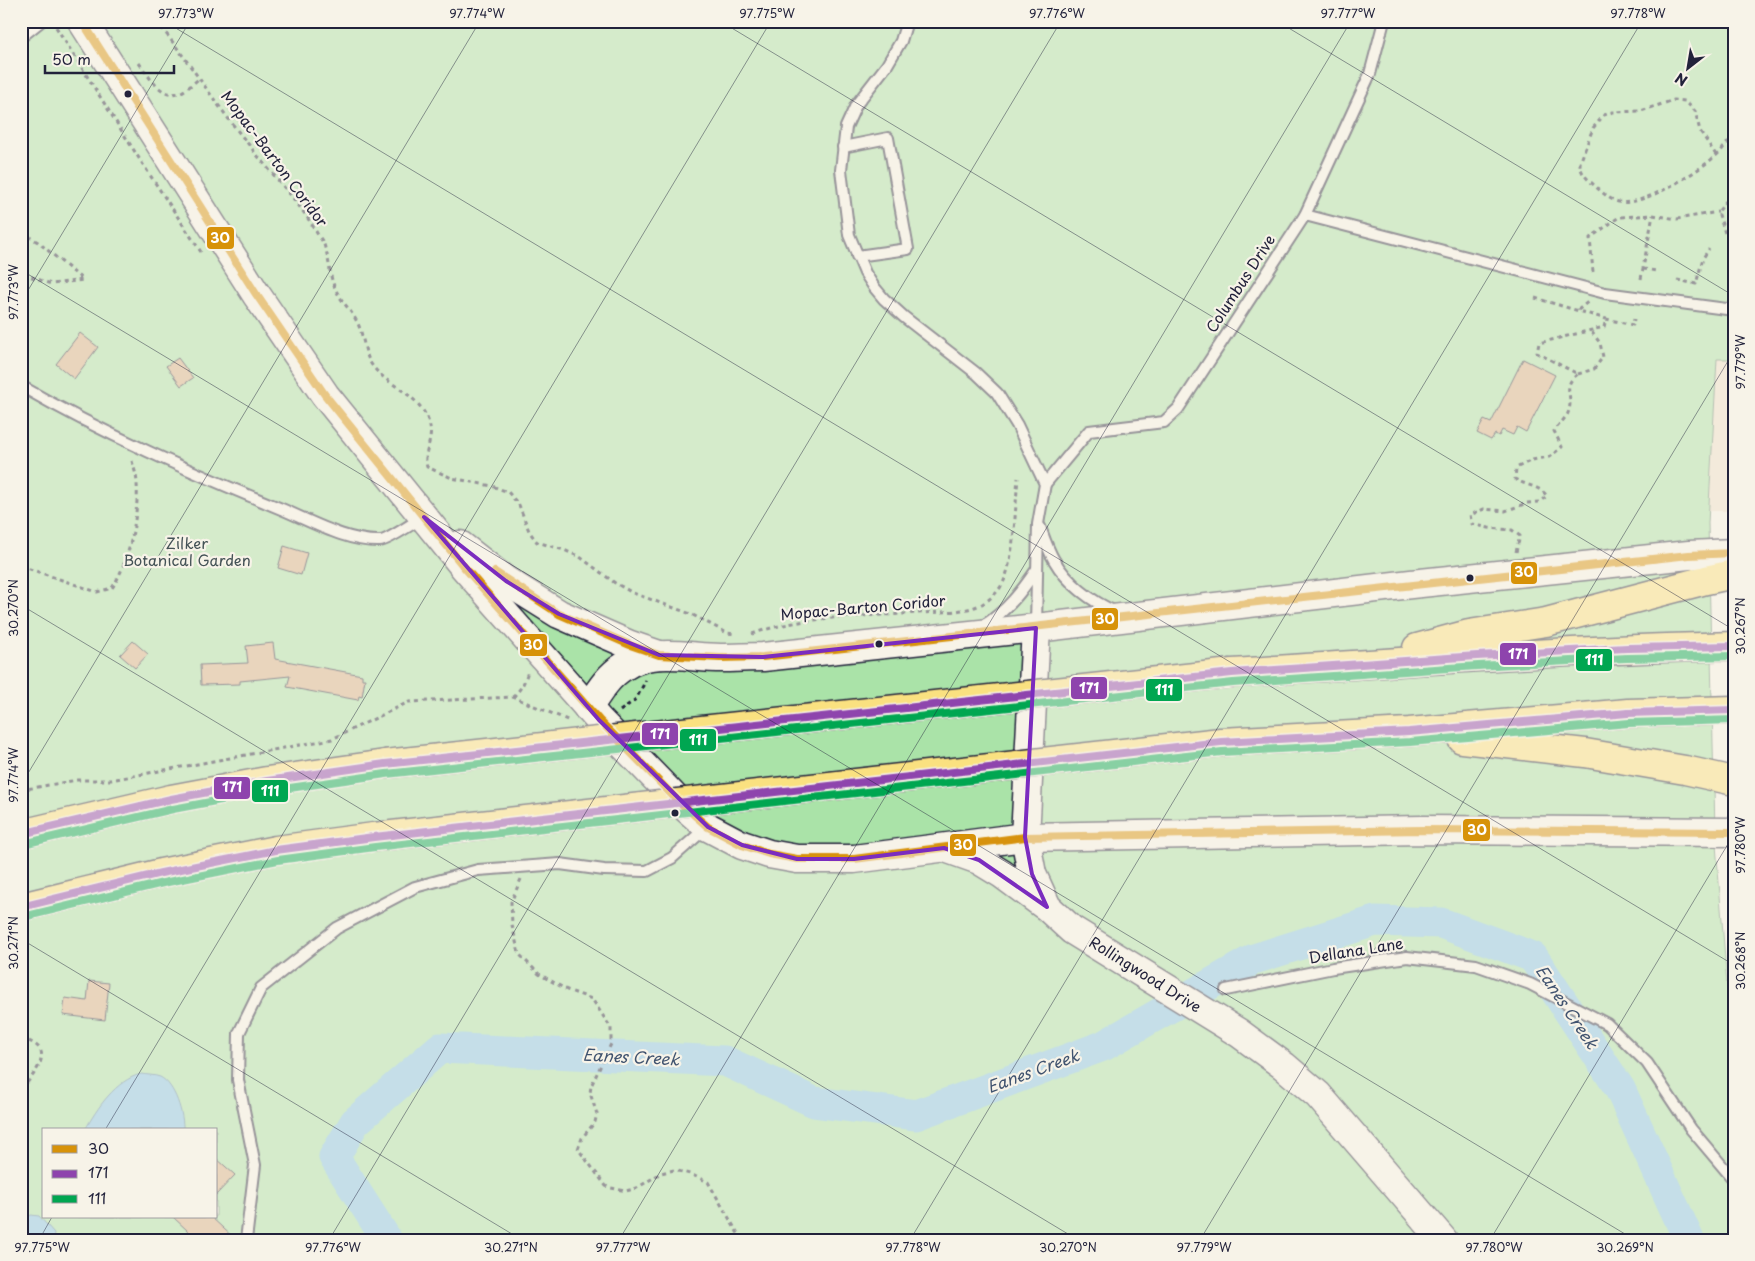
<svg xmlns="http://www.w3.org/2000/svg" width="1755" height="1261" viewBox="0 0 1755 1261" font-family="'Playpen Sans',sans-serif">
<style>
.built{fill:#eee0cc}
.green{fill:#aae3a8;stroke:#668272;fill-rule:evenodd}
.water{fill:#87c6e8;stroke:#5f84a3}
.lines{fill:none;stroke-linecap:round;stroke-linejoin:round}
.river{stroke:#87c6e8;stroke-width:31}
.building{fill:#d8b28a;stroke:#22223b}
.lane-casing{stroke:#22223b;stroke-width:14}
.secondary-casing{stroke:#22223b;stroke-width:31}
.highway-casing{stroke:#22223b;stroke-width:31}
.path{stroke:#22223b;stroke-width:3;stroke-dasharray:4 4;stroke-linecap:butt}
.lane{stroke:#f7f3e8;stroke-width:10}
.secondary{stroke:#f7f3e8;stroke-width:28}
.highway{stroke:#fae180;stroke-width:28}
.highway-bridge-casing{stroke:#22223b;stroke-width:31;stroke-linecap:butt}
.highway-bridge{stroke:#fae180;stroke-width:28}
.bus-1-casing{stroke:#f7f3e8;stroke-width:11}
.bus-2-casing{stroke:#f7f3e8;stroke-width:11}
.bus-3-casing{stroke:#f7f3e8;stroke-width:11}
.bus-1{stroke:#d79209;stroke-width:8}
.bus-2{stroke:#8e44ad;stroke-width:8}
.bus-3{stroke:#00a651;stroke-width:8}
.marked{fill:none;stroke:#7b2cbf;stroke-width:4;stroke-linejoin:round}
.ticks{fill:none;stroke:#22223b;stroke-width:1;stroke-opacity:0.45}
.bus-dot{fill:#22223b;stroke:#f7f3e8;stroke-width:2}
.labels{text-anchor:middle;stroke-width:4.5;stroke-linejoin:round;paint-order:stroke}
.street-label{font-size:15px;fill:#22223b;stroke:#f7f3e8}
.park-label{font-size:15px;fill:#445256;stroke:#f7f3e8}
.water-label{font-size:16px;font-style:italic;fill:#40536f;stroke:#f7f3e8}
.line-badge{stroke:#f7f3e8;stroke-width:2}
.badge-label{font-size:14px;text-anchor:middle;font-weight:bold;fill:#fff}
.neatline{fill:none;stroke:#22223b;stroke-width:2}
.ticks-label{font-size:12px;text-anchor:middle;fill:#22223b}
</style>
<rect width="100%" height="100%" fill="#f7f3e8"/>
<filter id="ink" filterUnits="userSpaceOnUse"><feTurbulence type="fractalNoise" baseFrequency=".02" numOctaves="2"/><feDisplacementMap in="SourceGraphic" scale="10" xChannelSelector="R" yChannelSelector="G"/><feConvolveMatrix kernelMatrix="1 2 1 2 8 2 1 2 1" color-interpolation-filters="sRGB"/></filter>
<g filter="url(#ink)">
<polygon class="built" points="1717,359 1734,359 1734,511 1708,511"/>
<path class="green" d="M21,21h1713v338h-17l-9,164 7,309 19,241v167h-1713zM44,1130h172v87h-172z"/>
<g class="water">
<path d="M141,1074c6,1 14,1 19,3 15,7 24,38 23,53h-98c12,-22 31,-50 56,-56z"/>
<polygon points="31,1215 39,1216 54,1233 53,1240 21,1240 21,1221"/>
</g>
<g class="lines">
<polyline class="river" points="387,1240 334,1157 355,1122 440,1048 725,1061 814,1102 916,1115 1103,1046 1254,959 1375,921 1441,923 1533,957 1620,1089 1689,1240"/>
</g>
<g class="building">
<polygon points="80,333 98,347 74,379 56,364"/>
<polygon points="178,358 193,378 181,386 166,366"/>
<polygon points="1523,359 1555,375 1526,432 1517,427 1513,435 1502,430 1499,436 1495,434 1491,440 1477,433 1484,420 1491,423"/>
<polygon points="284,546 307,553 301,575 278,568"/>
<polygon points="133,641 148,654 135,668 120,655"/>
<polygon points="273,643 275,659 362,675 362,679 365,679 362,697 359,696 358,700 287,687 290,676 240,681 240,684 201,685 200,665 248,663 246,646"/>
<polygon points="89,981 109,983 105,1020 63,1015 65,998 87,1001"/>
<polygon points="216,1158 235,1175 216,1195"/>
<polygon points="173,1217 211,1217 236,1240 180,1240 188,1231"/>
</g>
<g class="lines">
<g class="lane-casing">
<g id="lane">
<polyline points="907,21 901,41 887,65 856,105 846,127 841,170 849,235 865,273 874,287 884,299 904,317 976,373 997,393 1017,425 1045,484 1038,524 1036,627"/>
<polyline points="21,37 41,21"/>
<polyline points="843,147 888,138 908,249 857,256"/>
<polyline points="1305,215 1605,293 1734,310"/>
<path d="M21,386c83,48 170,86 258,122 32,13 67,34 101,33 7,0 35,-19 43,-24"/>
<polyline points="1045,484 1089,431 1164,422 1178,409 1305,215 1370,74 1384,21"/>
<path d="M1040,527c4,11 8,23 14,33 13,23 38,42 62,52"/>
<path d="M983,626c24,-15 39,-35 54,-57"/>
<polyline points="1226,990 1333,968 1407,957 1476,965 1530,984 1607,1024 1647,1063 1691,1129 1734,1180"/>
<polyline points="246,1240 255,1165 238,1080 239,1033 261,988 337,928 415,887 478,870 560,864 604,870 647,871 672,858 707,827"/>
</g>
</g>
<g class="secondary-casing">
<g id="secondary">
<polyline points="82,21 256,294 325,395 464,567 599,720 677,800 708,827 742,845 769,854 797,859 854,859 1025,837 1422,830 1734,832"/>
<polyline points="460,545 506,581 559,614 630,645 659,655"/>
<polyline points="1036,628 1025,837 1032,874 1047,907 1072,930 1239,1033 1284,1066 1318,1095 1443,1240"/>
<path d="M588,708c10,-15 20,-32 35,-41 30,-20 65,-9 98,-9 14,0 28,-1 42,-1l273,-29 375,-44 278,-29 45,-2"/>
<polyline points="948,849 979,860 1002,874 1044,905"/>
</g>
</g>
<g class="highway-casing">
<g id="highway">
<polyline points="1417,648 1469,634 1546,622 1706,580 1734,574"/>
<path d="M1232,673c167,-11 334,-23 502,-27"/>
<polyline points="1462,739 1585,753 1685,770 1734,781"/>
<polyline points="1221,742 1409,732 1628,713 1734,710"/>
<polyline points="21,834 171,799 267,781 385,764"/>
<polyline points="21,907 161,873 276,850 374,837"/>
</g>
</g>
<g class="path">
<path d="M156,21c33,40 60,84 93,124 23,30 51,57 69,90 3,4 6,8 7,13 5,13 4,28 10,40 5,12 15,21 21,32 8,14 7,29 14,42 14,24 46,28 58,58 8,20 -6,30 -1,47l25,11 40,8 16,6 11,13 10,26 8,11 27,8 16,7 35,26 18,10 58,21 36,19 9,1"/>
<polyline points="56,27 142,163 201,252"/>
<path d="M139,63c10,13 21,35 40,30 7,-2 15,-11 21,-15"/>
<path d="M1716,155l-16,-24 -5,-20 -10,-10 -11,-1 -33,11 -28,1 -9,3 -11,13 -13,35c0,11 9,17 16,24 7,6 14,13 23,15 25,5 84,-33 102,-51 3,-4 6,-8 10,-12l3,4"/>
<polyline points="21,232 38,242 83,280 51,284 21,273"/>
<polyline points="1725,233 1718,212 1734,190"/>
<polyline points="1643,269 1657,271"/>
<polyline points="1593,272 1590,238 1619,217 1653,215 1677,219 1718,212"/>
<polyline points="1641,279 1653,215"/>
<polyline points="1677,280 1696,284 1703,258 1709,249"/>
<polyline points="1535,298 1606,319"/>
<polyline points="1578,310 1589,301"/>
<polyline points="1578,374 1594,369 1603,357 1600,343 1591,331"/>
<path d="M1516,552l4,-16 -8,-6 -23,-2 -17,-4 -2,-9 14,-6 21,2 22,-8 12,-1 8,-6c-8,-11 -21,-10 -32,-17l1,-11 16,-8 17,-3 13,-10 -8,-16c3,-5 13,-14 14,-18 7,-18 -8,-26 10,-39l-41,-21 2,-10 65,-16 2,-8 27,6 1,-6"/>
<path d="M21,566l76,26 15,-4c17,-25 27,-74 25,-104 0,-9 -4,-18 -6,-27"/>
<path d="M752,634c52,-19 112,-17 166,-21 20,-1 46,0 64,-9 9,-5 16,-12 21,-21 12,-25 12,-77 15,-105"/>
<path d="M513,697c8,-8 12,-15 15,-26"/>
<polyline points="620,711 636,699 646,680"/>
<polyline points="21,790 77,780 111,780 332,739 409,702 513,697 570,721"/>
<path d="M521,879l-10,23 1,23 7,29 20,20 28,16 25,9 19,29v16l-20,42 -1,7 7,21 -2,8 -13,16 -4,11 28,37 5,2 15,3 11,-3 24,-15 13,-3 16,4 18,8 32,55c20,1 40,-3 59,3"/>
<path d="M21,1039c37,8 16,32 0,51"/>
</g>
<use href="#lane" class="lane"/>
<use href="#secondary" class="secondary"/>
<use href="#highway" class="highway"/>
<g class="highway-bridge-casing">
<g id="highway-bridge">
<polyline points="385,764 1232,673"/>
<polyline points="374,837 1221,742"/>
</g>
</g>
<use href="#highway-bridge" class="highway-bridge"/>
<g class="bus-1-casing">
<g id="bus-1">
<polyline points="82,21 256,294 325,395 464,567 599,720 677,800 708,827 742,845 769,854 797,859 854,859 1025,837 1422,830 1734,832"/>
<path d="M495,572l64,42 71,31 29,10 61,3 43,-1c309,-33 617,-70 926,-102l45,-2"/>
</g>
</g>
<g class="bus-2-casing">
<g id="bus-2">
<polyline points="21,834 171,799 267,781 385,764 1232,673 1477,656 1627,648 1734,646"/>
<polyline points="21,907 161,873 276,850 374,837 1221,742 1409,732 1628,713 1734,710"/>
</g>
</g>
<g class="bus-3-casing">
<g id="bus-3">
<polyline points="23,844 173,809 269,791 386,774 1233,683 1478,666 1627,658 1734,656"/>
<polyline points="23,917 163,883 278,860 375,847 1222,752 1410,742 1629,723 1734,720"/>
</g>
</g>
<use href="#bus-1" class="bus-1"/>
<use href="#bus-2" class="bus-2"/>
<use href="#bus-3" class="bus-3"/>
</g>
</g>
<path d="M0 0H1755V1261H0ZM424,517l82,64 53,33 100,41 104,2 273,-29 -11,209 7,37 15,33 -68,-47 -35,-12 -90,11h-57l-55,-14 -34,-18 -109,-107z" fill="#f7f3e8" fill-opacity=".55" fill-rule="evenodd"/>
<path class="marked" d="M424,517l82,64 53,33 100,41 104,2 273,-29 -11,209 7,37 15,33 -68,-47 -35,-12 -90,11h-57l-55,-14 -34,-18 -109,-107z"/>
<path class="ticks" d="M164,21l1570,944M720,21l1014,609M1277,21l457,275M21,270l1614,970M21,302l169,-281M21,605l1057,635M21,785l459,-764M21,939l501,301M105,1130l666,-1109M39,1240l13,-23M329,1240l732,-1219M619,1240l732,-1219M910,1240l732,-1219M1200,1240l534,-889M1490,1240l244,-406"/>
<g class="bus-dot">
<circle cx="128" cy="94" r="4.5"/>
<circle cx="1470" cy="578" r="4.5"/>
<circle cx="879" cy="644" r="4.5"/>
<circle cx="675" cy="813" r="4.5"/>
</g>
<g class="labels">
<g class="street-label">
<text transform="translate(274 159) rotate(53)" y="5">Mopac-Barton Coridor</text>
<text transform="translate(1241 284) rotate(-57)" y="5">Columbus Drive</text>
<text transform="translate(863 608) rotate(-5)" y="5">Mopac-Barton Coridor</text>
<text transform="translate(1356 951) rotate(-9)" y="5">Dellana Lane</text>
<text transform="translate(1145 975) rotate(32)" y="5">Rollingwood Drive</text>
</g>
<g class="park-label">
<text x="187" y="549">Zilker<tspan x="187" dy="17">Botanical Garden</tspan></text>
</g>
<g class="water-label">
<text transform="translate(1567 1007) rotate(56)" y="6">Eanes Creek</text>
<text transform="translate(631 1057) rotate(3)" y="6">Eanes Creek</text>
<text transform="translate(1033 1071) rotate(-20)" y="6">Eanes Creek</text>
</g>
</g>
<g class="line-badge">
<rect x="206" y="226" width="29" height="24" rx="5" fill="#d79209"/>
<rect x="1510" y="561" width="28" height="24" rx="5" fill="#d79209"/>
<rect x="1091" y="607" width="28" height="24" rx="5" fill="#d79209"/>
<rect x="519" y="633" width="29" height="24" rx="5" fill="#d79209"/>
<rect x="1499" y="642" width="38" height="24" rx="5" fill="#8e44ad"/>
<rect x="1575" y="648" width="38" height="24" rx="5" fill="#00a651"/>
<rect x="1070" y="676" width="38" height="24" rx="5" fill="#8e44ad"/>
<rect x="1145" y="678" width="38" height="24" rx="5" fill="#00a651"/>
<rect x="641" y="722" width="38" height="24" rx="5" fill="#8e44ad"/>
<rect x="679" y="728" width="38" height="24" rx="5" fill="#00a651"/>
<rect x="213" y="776" width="38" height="24" rx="5" fill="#8e44ad"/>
<rect x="251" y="779" width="38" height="24" rx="5" fill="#00a651"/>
<rect x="1462" y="818" width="29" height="24" rx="5" fill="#d79209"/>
<rect x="949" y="833" width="28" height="24" rx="5" fill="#d79209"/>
</g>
<g class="badge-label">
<text x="220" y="243">30</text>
<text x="1524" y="577">30</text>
<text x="1105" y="624">30</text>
<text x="533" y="650">30</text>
<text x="1518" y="659">171</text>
<text x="1594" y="665">111</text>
<text x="1089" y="693">171</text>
<text x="1164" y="695">111</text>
<text x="660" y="739">171</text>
<text x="698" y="745">111</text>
<text x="232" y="792">171</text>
<text x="270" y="796">111</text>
<text x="1477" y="835">30</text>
<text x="963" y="850">30</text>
</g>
<rect width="1755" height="1261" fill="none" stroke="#f7f3e8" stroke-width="55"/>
<rect x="42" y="1128" width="175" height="90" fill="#f7f3e8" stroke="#a29fa3"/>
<rect x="52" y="1145" width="25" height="8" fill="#d79209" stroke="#a29fa3"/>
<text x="88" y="1154" font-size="15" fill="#22223b">30</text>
<rect x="52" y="1170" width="25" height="8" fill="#8e44ad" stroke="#a29fa3"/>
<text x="88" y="1178" font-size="15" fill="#22223b">171</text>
<rect x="52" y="1195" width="25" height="8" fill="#00a651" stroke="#a29fa3"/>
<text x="88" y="1204" font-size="15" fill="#22223b">111</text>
<g transform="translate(1688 68) rotate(211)" stroke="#f7f3e8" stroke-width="4" paint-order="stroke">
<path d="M0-4L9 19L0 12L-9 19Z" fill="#22223b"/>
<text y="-8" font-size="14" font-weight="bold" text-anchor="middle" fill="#22223b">N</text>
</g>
<path d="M45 65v8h129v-8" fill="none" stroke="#22223b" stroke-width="2.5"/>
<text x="52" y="65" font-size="15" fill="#22223b" stroke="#f7f3e8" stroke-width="4" paint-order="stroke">50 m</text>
<rect x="28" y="28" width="1700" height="1206" class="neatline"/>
<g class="ticks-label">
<text x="186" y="18">97.773°W</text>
<text x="477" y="18">97.774°W</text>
<text x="767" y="18">97.775°W</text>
<text x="1057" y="18">97.776°W</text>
<text x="1348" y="18">97.777°W</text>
<text x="1638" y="18">97.778°W</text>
<text transform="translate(14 292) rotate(-90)" y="4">97.773°W</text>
<text transform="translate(1741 362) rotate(-90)" y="4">97.779°W</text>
<text transform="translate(14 608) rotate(-90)" y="4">30.270°N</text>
<text transform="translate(1741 626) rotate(-90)" y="4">30.267°N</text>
<text transform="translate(14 775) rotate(-90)" y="4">97.774°W</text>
<text transform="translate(1741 845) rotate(-90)" y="4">97.780°W</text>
<text transform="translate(14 943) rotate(-90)" y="4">30.271°N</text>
<text transform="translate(1741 961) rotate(-90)" y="4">30.268°N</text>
<text x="42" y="1252">97.775°W</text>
<text x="333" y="1252">97.776°W</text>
<text x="511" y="1252">30.271°N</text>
<text x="623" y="1252">97.777°W</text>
<text x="913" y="1252">97.778°W</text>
<text x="1068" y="1252">30.270°N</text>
<text x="1204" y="1252">97.779°W</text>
<text x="1494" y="1252">97.780°W</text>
<text x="1625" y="1252">30.269°N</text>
</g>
</svg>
